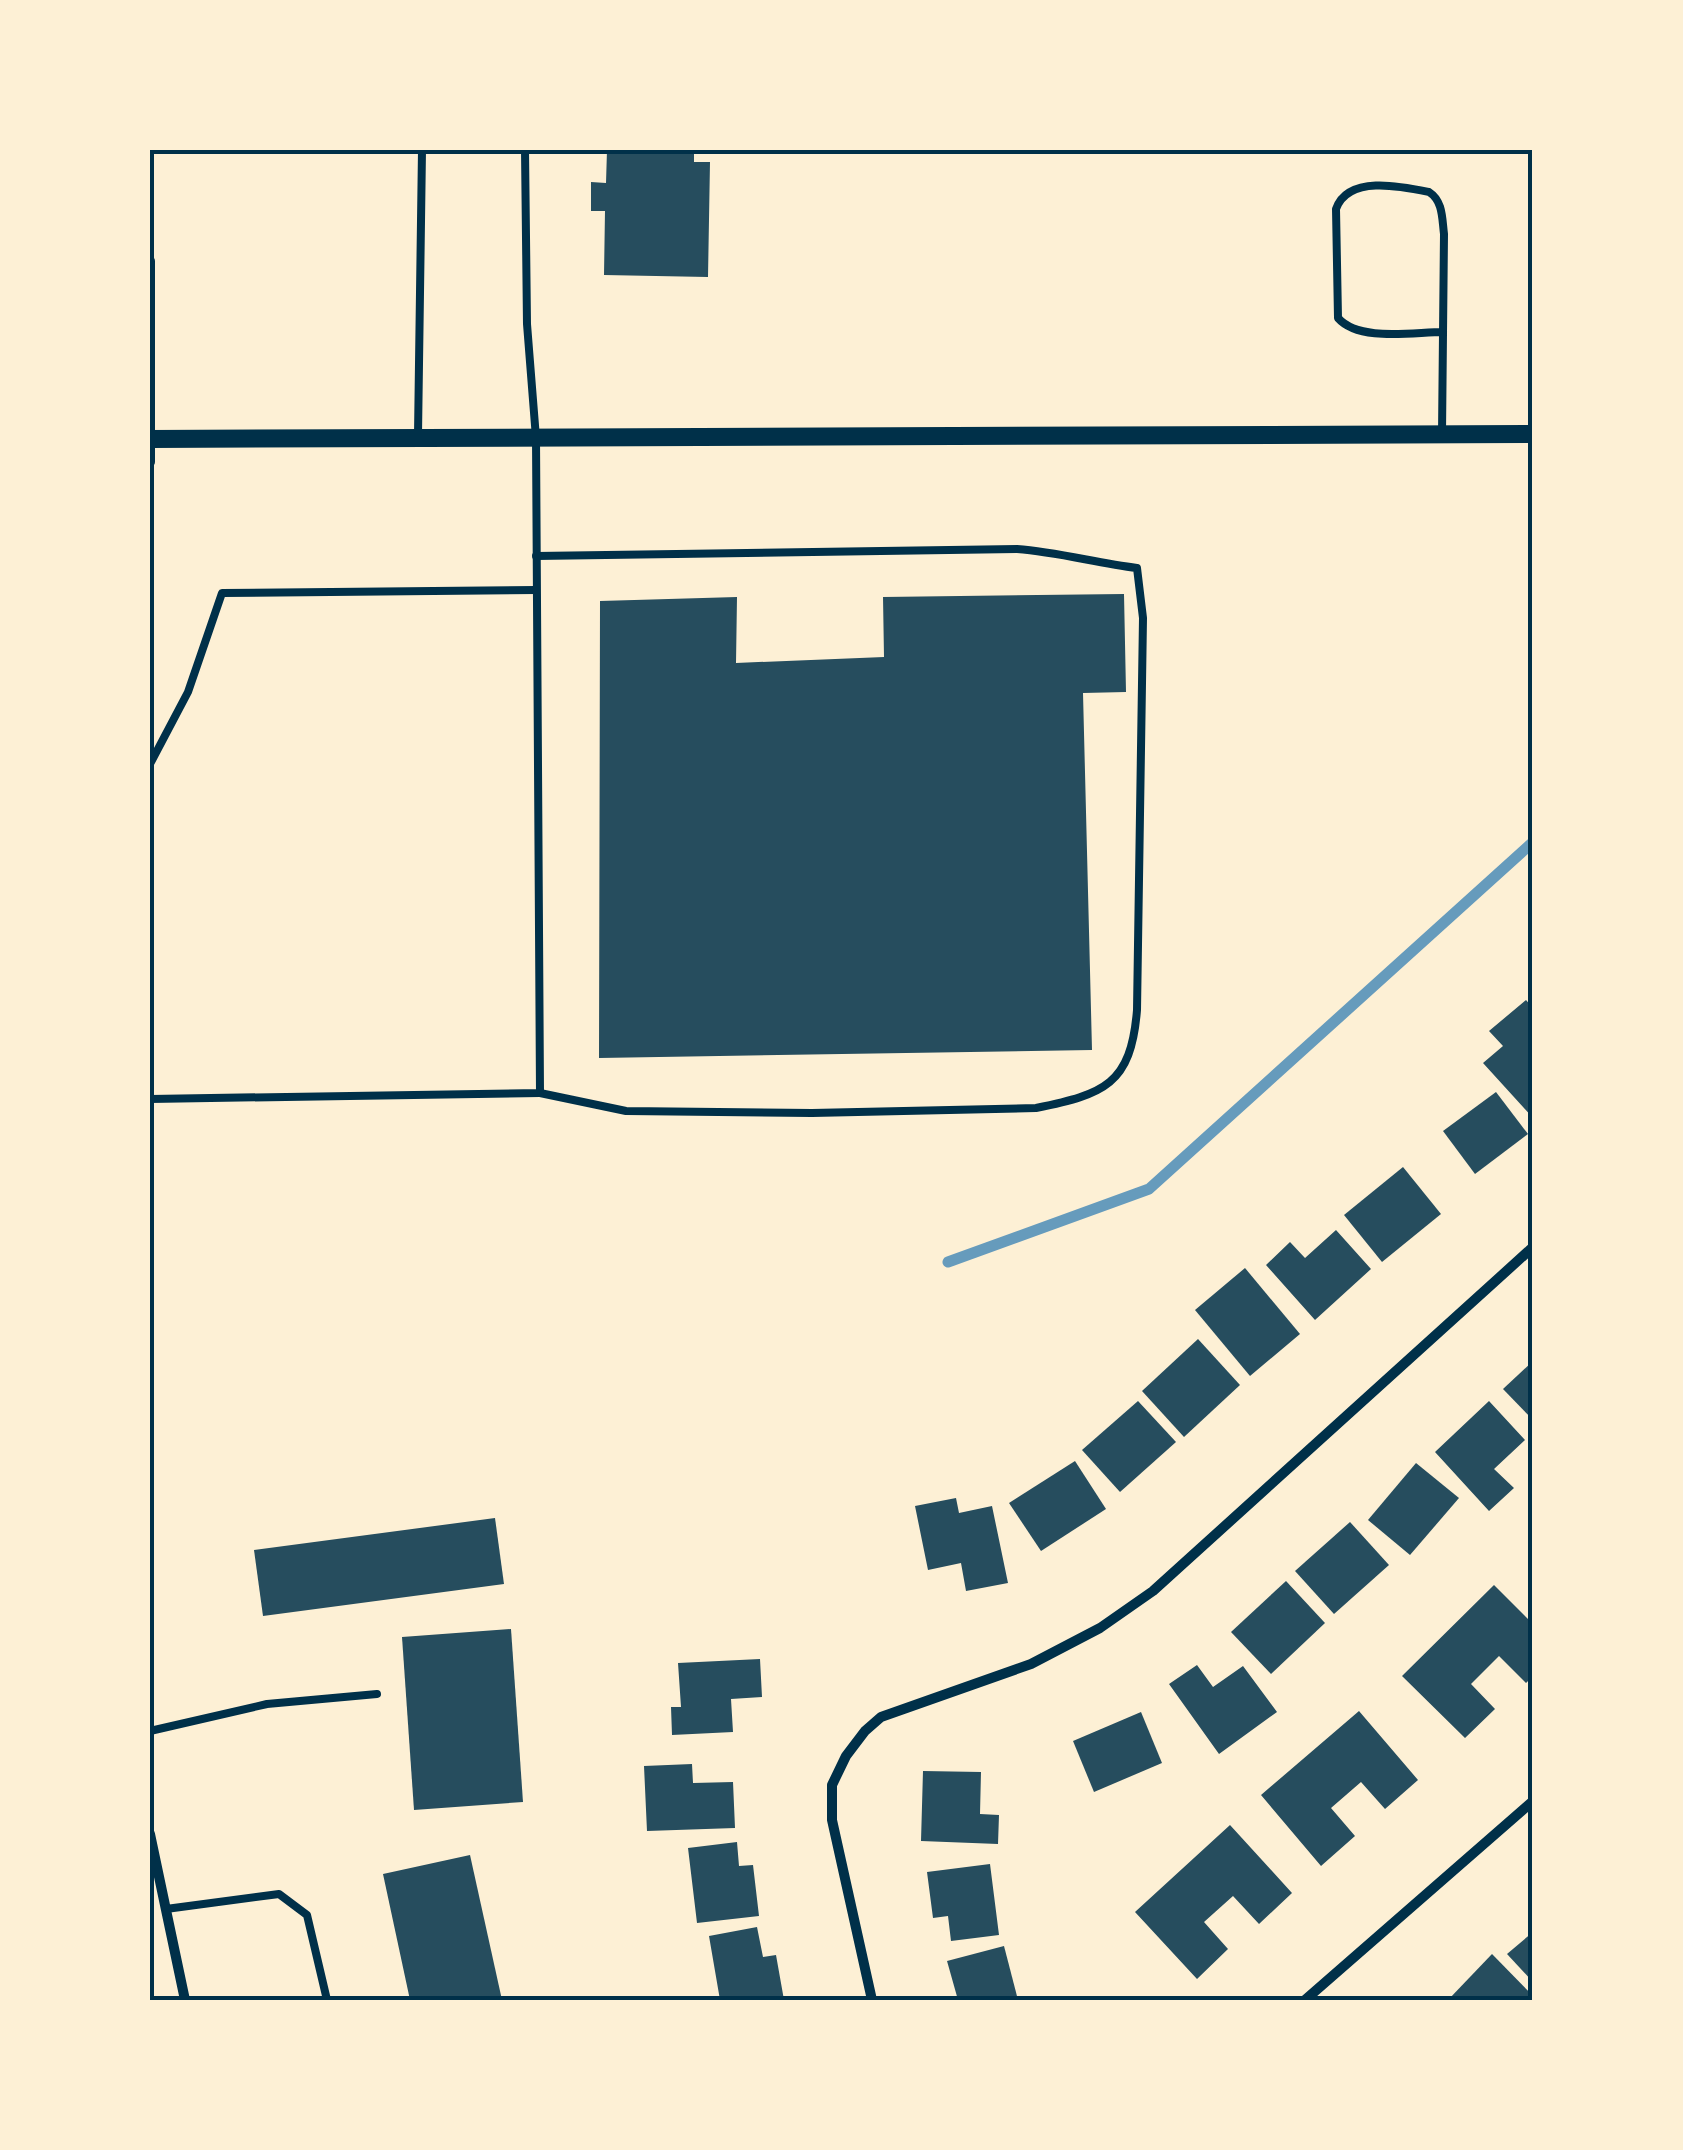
<svg xmlns="http://www.w3.org/2000/svg" width="1683" height="2150" viewBox="0 0 1683 2150" font-family="'Open Sans',sans-serif">
<style>
.lines{fill:none;stroke-linecap:round;stroke-linejoin:round}
.stream{stroke:#669bbc;stroke-width:11}
.building{fill:#264d5e}
.service{stroke:#003049;stroke-width:8}
.minor{stroke:#003049;stroke-width:10}
.tertiary{stroke:#003049;stroke-width:18}
.neatline{fill:none;stroke:#003049;stroke-width:4}
</style>
<rect width="100%" height="100%" fill="#fdf0d5"/>
<g class="lines">
<polyline class="stream" points="948,1262 1149,1189 1533,842"/>
</g>
<g class="building">
<polygon points="607,150 694,150 694,162 710,162 708,277 604,275 605,211 591,211 591,182 606,183"/>
<polygon points="1124,594 1126,692 1083,693 1092,1050 599,1058 600,601 737,597 736,663 884,657 883,597"/>
<polygon points="1526,1000 1533,1008 1533,1118 1483,1063 1503,1046 1489,1031"/>
<polygon points="1496,1092 1528,1134 1475,1174 1443,1131"/>
<polygon points="1403,1167 1441,1214 1382,1262 1344,1215"/>
<polygon points="1336,1230 1371,1269 1315,1320 1266,1265 1290,1242 1305,1258"/>
<polygon points="1245,1268 1300,1334 1250,1376 1195,1310"/>
<polygon points="1198,1339 1240,1385 1184,1437 1142,1391"/>
<polygon points="1533,1361 1533,1420 1503,1389"/>
<polygon points="1138,1401 1176,1442 1120,1492 1082,1450"/>
<polygon points="1489,1401 1525,1440 1494,1469 1514,1488 1489,1511 1435,1452"/>
<polygon points="1075,1461 1106,1509 1041,1551 1009,1503"/>
<polygon points="1416,1463 1459,1498 1410,1555 1368,1520"/>
<polygon points="956,1498 959,1513 992,1506 1008,1583 966,1591 961,1563 928,1570 915,1506"/>
<polygon points="495,1518 504,1584 263,1616 254,1550"/>
<polygon points="1350,1522 1389,1565 1334,1614 1295,1571"/>
<polygon points="1286,1581 1325,1623 1271,1674 1231,1632"/>
<polygon points="1494,1585 1533,1624 1533,1676 1526,1683 1499,1656 1471,1684 1495,1709 1465,1738 1402,1676"/>
<polygon points="511,1629 523,1802 414,1810 402,1637"/>
<polygon points="760,1659 762,1697 731,1699 733,1732 672,1735 671,1707 681,1707 678,1663"/>
<polygon points="1197,1665 1213,1687 1243,1666 1277,1712 1219,1754 1169,1684"/>
<polygon points="1359,1711 1418,1780 1385,1809 1361,1782 1331,1808 1355,1836 1321,1866 1261,1795"/>
<polygon points="1141,1712 1162,1763 1094,1792 1073,1741"/>
<polygon points="692,1764 693,1783 733,1782 735,1828 647,1831 644,1766"/>
<polygon points="923,1771 981,1772 980,1814 999,1815 998,1844 921,1841"/>
<polygon points="1230,1825 1292,1893 1259,1924 1233,1896 1204,1922 1228,1949 1197,1979 1135,1912"/>
<polygon points="737,1842 739,1866 753,1865 759,1916 697,1923 688,1848"/>
<polygon points="470,1855 502,2000 410,2000 383,1874"/>
<polygon points="990,1864 999,1935 951,1941 948,1916 933,1918 927,1872"/>
<polygon points="757,1927 763,1957 776,1955 784,2000 720,2000 709,1936"/>
<polygon points="1533,1932 1533,1982 1507,1954"/>
<polygon points="1004,1946 1018,2000 958,2000 947,1961"/>
<polygon points="1492,1954 1533,1996 1530,2000 1448,2000"/>
</g>
<g class="lines">
<g class="service">
<path d="M1442,434l2,-200c-2,-16 -1,-33 -15,-42 -29,-6 -81,-17 -93,17l2,109c21,24 75,14 105,14"/>
<polyline points="418,435 422,150"/>
<path d="M536,556l481,-7c41,3 79,14 120,19l6,50 -6,392c-6,75 -33,84 -101,98l-224,5 -186,-2 -86,-18"/>
<polyline points="150,764 188,692 222,593 536,590"/>
<polyline points="150,1099 540,1093 536,438 527,324 525,150"/>
<polyline points="150,1731 267,1704 377,1694"/>
<polyline points="166,1909 279,1894 307,1915 327,2000"/>
</g>
<g class="minor">
<polyline points="150,261 150,462"/>
<polyline points="150,1834 185,2000"/>
<polyline points="872,2000 832,1820 832,1785 846,1756 865,1731 881,1717 1031,1664 1100,1628 1153,1591 1533,1247"/>
<polyline points="1305,2000 1533,1801"/>
</g>
<polyline class="tertiary" points="150,439 1533,434"/>
</g>
<rect width="1683" height="2150" fill="none" stroke="#fdf0d5" stroke-width="305"/>
<rect x="152" y="152" width="1378" height="1846" class="neatline"/>
</svg>
